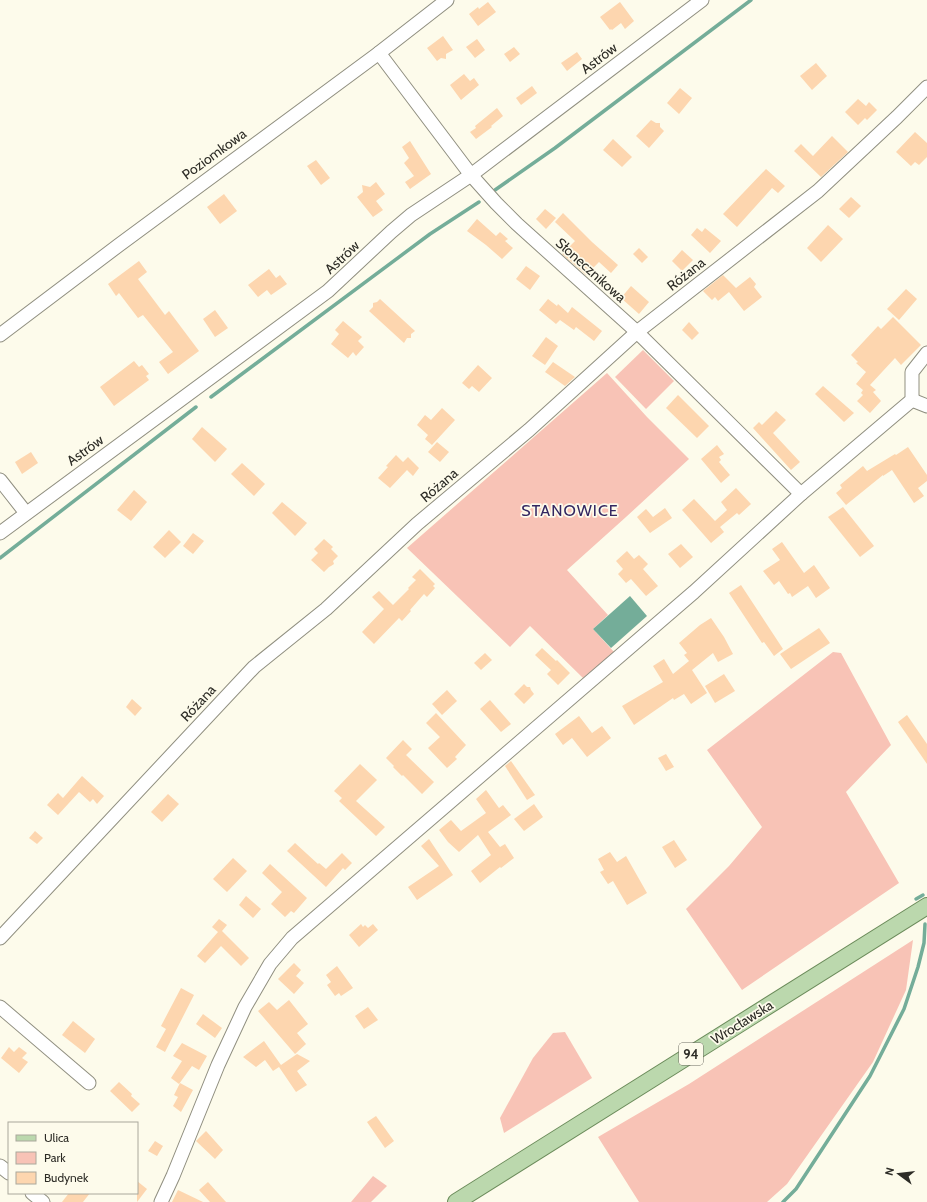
<svg xmlns="http://www.w3.org/2000/svg" width="927" height="1202" viewBox="0 0 927 1202" font-family="Cabin,sans-serif">
<style>
.green{fill:#f8c3b6}
.water{fill:#74ad99}
.lines{fill:none;stroke-linecap:round;stroke-linejoin:round}
.stream{stroke:#74ad99;stroke-width:3.5}
.building{fill:#fdd6af}
.minor-casing{stroke:#908f80;stroke-width:15}
.major-casing{stroke:#6b8b5a;stroke-width:18}
.minor{stroke:#fff;stroke-width:13}
.major{stroke:#bbd8ad;stroke-width:16}
.labels{text-anchor:middle;stroke-width:3.5;stroke-linejoin:round;paint-order:stroke}
.shield{fill:#fdfbeb;stroke:#6b6a61;stroke-width:1}
.shield-label{font-size:13px;font-weight:bold;fill:#2d2c26}
.street-label{font-size:14px;fill:#2d2c26;stroke:#fdfbeb}
.quarter-label{font-size:16px;letter-spacing:1px;fill:#332661;stroke:#fdfbeb}
</style>
<rect width="100%" height="100%" fill="#fdfbeb"/>
<g class="green">
<polygon points="643,350 674,381 646,409 615,377"/>
<polygon points="607,373 647,417 689,459 626,517 567,570 608,615 593,629 614,652 583,678 530,626 510,647 407,548"/>
<polygon points="833,652 841,653 891,745 846,792 899,883 742,990 686,909 729,866 762,827 707,750"/>
<polygon points="913,940 906,990 873,1062 787,1184 767,1202 639,1202 598,1137 689,1084"/>
<polygon points="565,1032 592,1078 504,1133 500,1118 533,1058 553,1033"/>
<polygon points="373,1176 387,1186 371,1202 351,1202"/>
</g>
<polygon class="water" points="630,596 647,616 611,648 593,629"/>
<g class="lines">
<g class="stream">
<polyline points="495,190 555,148 751,0"/>
<polyline points="211,397 430,234 479,202"/>
<polyline points="0,558 196,407"/>
<polyline points="916,899 923,895"/>
<polyline points="783,1202 796,1189 870,1076 904,1009 918,967 924,943 925,924"/>
</g>
</g>
<g class="building">
<polygon points="488,2 496,12 478,26 469,14 478,7 479,9"/>
<polygon points="620,2 634,21 625,29 621,23 612,30 611,29 610,30 600,17"/>
<polygon points="443,36 453,50 446,54 446,59 441,58 437,61 427,48"/>
<polygon points="477,39 485,50 475,58 466,47"/>
<polygon points="514,47 520,54 510,62 504,54"/>
<polygon points="577,52 582,59 567,71 561,63"/>
<polygon points="816,63 827,76 812,90 800,76"/>
<polygon points="464,74 470,81 474,78 479,85 461,100 450,85"/>
<polygon points="532,86 537,93 521,105 516,98"/>
<polygon points="680,88 692,98 679,114 667,103"/>
<polygon points="858,99 866,106 869,102 877,110 867,120 865,118 858,125 845,112"/>
<polygon points="497,108 503,116 491,126 492,127 476,139 470,132 476,128 475,126"/>
<polygon points="651,120 656,123 660,123 660,127 664,131 649,148 636,136"/>
<polygon points="915,132 927,143 927,157 919,165 915,162 911,166 896,152"/>
<polygon points="832,136 848,152 821,177 794,151 801,144 813,156"/>
<polygon points="613,139 632,157 622,167 603,150"/>
<polygon points="410,141 431,174 410,189 405,182 414,176 404,163 409,158 402,147"/>
<polygon points="316,160 330,178 321,185 307,166"/>
<polygon points="766,169 785,186 778,193 772,188 737,227 723,214"/>
<polygon points="376,182 385,194 376,201 383,210 373,217 357,197 363,192 362,185 370,187"/>
<polygon points="224,194 237,211 220,224 207,207"/>
<polygon points="851,197 861,206 849,218 839,209"/>
<polygon points="545,209 556,218 546,229 536,219"/>
<polygon points="563,213 592,242 618,265 611,273 599,262 586,275 562,254 575,241 555,222"/>
<polygon points="477,219 496,236 500,232 508,239 505,241 513,248 502,259 486,245 467,231"/>
<polygon points="828,225 843,239 821,262 807,248"/>
<polygon points="697,228 702,232 705,228 721,241 710,253 691,235"/>
<polygon points="639,248 648,257 642,263 633,254"/>
<polygon points="682,250 693,260 682,271 672,261"/>
<polygon points="139,261 147,272 138,279 165,315 169,311 199,351 168,374 159,362 173,352 143,315 138,318 119,293 116,296 108,284"/>
<polygon points="526,266 540,276 530,290 516,279"/>
<polygon points="269,269 276,278 280,275 287,284 271,295 267,290 258,297 248,285"/>
<polygon points="723,275 736,288 750,277 756,284 754,287 762,297 744,311 729,292 718,301 715,297 712,300 703,291"/>
<polygon points="631,286 649,302 639,314 621,298"/>
<polygon points="906,289 917,299 899,320 887,309"/>
<polygon points="380,299 415,331 411,334 411,338 407,338 404,343 369,311 373,307 373,303 377,302"/>
<polygon points="548,299 557,306 558,304 568,313 572,307 602,331 594,341 576,327 574,330 560,320 556,324 539,310"/>
<polygon points="215,310 228,328 215,337 203,319"/>
<polygon points="893,317 921,345 901,365 895,358 870,385 876,390 873,392 881,401 870,413 857,401 863,395 861,393 863,390 856,384 866,372 856,363 858,362 851,355 878,326 881,329"/>
<polygon points="343,321 362,337 358,341 364,347 356,356 353,352 348,358 331,344 339,334 335,330"/>
<polygon points="689,322 699,333 692,340 682,330"/>
<polygon points="546,337 558,346 545,365 532,356"/>
<polygon points="134,361 139,367 142,365 149,374 146,376 149,380 114,406 100,387"/>
<polygon points="553,362 575,377 565,386 545,372"/>
<polygon points="478,365 492,378 479,392 472,386 469,389 462,383"/>
<polygon points="823,386 854,413 844,422 815,394"/>
<polygon points="678,395 709,426 697,438 666,408"/>
<polygon points="442,408 455,420 432,445 425,439 428,435 417,425 425,415 431,420"/>
<polygon points="776,411 786,420 773,433 800,462 791,470 753,428 759,422 762,425"/>
<polygon points="202,427 227,449 215,462 192,439"/>
<polygon points="437,442 449,452 440,462 428,452"/>
<polygon points="717,445 724,454 719,457 721,460 719,462 730,475 721,483 701,459"/>
<polygon points="908,447 927,475 927,481 918,488 924,496 914,503 892,470 883,476 883,475 846,505 836,493 842,488 840,485 863,466 867,471 895,454 896,455"/>
<polygon points="31,452 38,463 22,474 15,462"/>
<polygon points="396,455 403,462 408,457 419,468 413,476 407,470 390,488 378,478 388,467 386,466"/>
<polygon points="242,463 265,484 254,496 231,474"/>
<polygon points="736,488 751,504 739,515 737,513 720,527 724,532 711,543 682,510 694,499 715,521 727,510 721,502"/>
<polygon points="134,490 147,502 131,521 117,510"/>
<polygon points="282,502 307,523 295,536 272,513"/>
<polygon points="843,507 874,546 860,557 828,517"/>
<polygon points="665,508 672,518 650,533 637,517 646,509 653,517"/>
<polygon points="169,530 181,542 165,558 153,547"/>
<polygon points="193,533 204,541 193,554 183,546"/>
<polygon points="324,539 333,547 331,549 338,556 333,561 334,564 331,566 329,567 324,572 311,560 318,553 314,549"/>
<polygon points="782,542 804,573 814,565 830,588 816,598 808,586 792,597 790,593 788,594 779,581 774,585 763,571 780,560 772,549"/>
<polygon points="681,544 693,557 680,568 668,554"/>
<polygon points="627,551 634,559 639,555 648,564 643,569 658,586 646,596 631,579 626,583 618,574 623,569 616,561"/>
<polygon points="420,569 435,584 433,586 435,588 427,597 424,594 410,610 411,611 402,621 399,618 374,644 362,632 384,609 372,597 379,591 393,605 409,589 408,588 416,580 412,577"/>
<polygon points="741,585 783,649 774,656 764,642 762,643 729,593"/>
<polygon points="711,618 724,637 733,654 718,662 713,653 692,670 707,693 691,704 684,694 674,700 673,698 634,725 622,706 663,682 653,666 664,659 673,674 689,661 684,655 687,653 679,643 700,625"/>
<polygon points="819,628 830,643 791,669 780,654"/>
<polygon points="542,648 556,661 557,660 570,673 558,685 547,674 551,670 535,655"/>
<polygon points="485,653 492,660 481,670 474,663"/>
<polygon points="724,674 735,691 715,703 705,686"/>
<polygon points="524,684 527,687 530,687 531,690 534,694 524,704 514,694"/>
<polygon points="447,690 457,701 442,715 432,704"/>
<polygon points="132,699 142,708 135,716 126,707"/>
<polygon points="490,700 511,724 501,732 480,709"/>
<polygon points="436,713 466,745 455,757 457,759 447,768 428,748 440,737 426,723"/>
<polygon points="907,715 927,744 927,764 898,722"/>
<polygon points="579,716 592,733 602,726 611,738 587,757 572,738 563,745 555,734"/>
<polygon points="403,740 412,749 406,755 434,782 422,794 403,775 402,776 393,767 394,766 386,758"/>
<polygon points="666,754 674,767 666,771 658,758"/>
<polygon points="511,761 535,795 527,800 505,766"/>
<polygon points="360,764 377,780 356,801 385,827 376,836 339,801 342,798 334,791"/>
<polygon points="82,776 104,796 97,804 93,799 90,802 79,792 58,815 47,805 58,793 63,798"/>
<polygon points="486,790 499,808 503,805 511,815 488,832 500,847 505,844 514,858 501,868 500,867 480,883 471,871 491,855 478,835 459,852 448,842 439,830 451,820 461,831 486,813 476,799"/>
<polygon points="168,794 179,804 162,822 151,812"/>
<polygon points="534,804 543,817 524,831 514,819"/>
<polygon points="35,831 43,838 37,844 29,838"/>
<polygon points="429,839 453,875 417,900 408,887 439,866 421,846"/>
<polygon points="674,840 687,860 675,868 662,847"/>
<polygon points="295,843 318,864 319,863 326,869 342,853 352,863 345,870 343,868 326,887 287,851"/>
<polygon points="610,852 617,862 626,856 647,893 627,905 613,881 608,884 600,872 604,870 598,859"/>
<polygon points="233,858 247,871 227,892 213,879"/>
<polygon points="270,864 307,898 294,913 291,911 285,917 271,904 282,892 262,873"/>
<polygon points="246,896 261,909 253,918 239,905"/>
<polygon points="219,919 227,925 222,931 249,958 241,966 221,946 205,963 197,956 218,932 212,927"/>
<polygon points="361,924 363,927 365,925 368,928 373,924 378,930 359,947 349,935"/>
<polygon points="294,963 301,970 296,976 304,983 294,994 278,979"/>
<polygon points="337,966 353,988 341,996 339,993 335,996 327,985 331,982 326,975"/>
<polygon points="181,988 194,995 165,1052 156,1047 166,1029 161,1026"/>
<polygon points="289,1000 308,1024 297,1033 306,1044 295,1054 258,1011 269,1002 277,1010"/>
<polygon points="368,1007 378,1020 364,1029 355,1016"/>
<polygon points="203,1014 222,1028 215,1038 196,1024"/>
<polygon points="73,1021 95,1039 85,1053 62,1035"/>
<polygon points="264,1041 281,1065 297,1054 310,1061 297,1071 307,1085 296,1092 279,1067 273,1071 265,1060 256,1067 243,1057"/>
<polygon points="182,1043 207,1056 199,1070 192,1066 179,1084 171,1078 182,1061 173,1056"/>
<polygon points="9,1047 14,1052 19,1047 27,1053 22,1058 28,1062 19,1073 1,1058"/>
<polygon points="119,1082 132,1094 131,1096 140,1104 132,1112 110,1091"/>
<polygon points="180,1083 193,1090 181,1112 173,1106 178,1097 174,1095"/>
<polygon points="376,1116 394,1141 385,1148 367,1122"/>
<polygon points="206,1131 223,1150 215,1159 196,1141"/>
<polygon points="155,1141 163,1146 157,1156 148,1151"/>
<polygon points="137,1181 147,1189 137,1202"/>
<polygon points="208,1182 226,1202 210,1202 199,1190"/>
<polygon points="178,1190 203,1202 172,1202"/>
<polygon points="69,1193 90,1193 83,1202 62,1202"/>
</g>
<g class="lines">
<g class="minor-casing">
<g id="minor">
<polyline points="379,53 471,175 496,203 517,224 637,332 801,494"/>
<polyline points="0,335 119,245 379,53 447,0"/>
<polyline points="912,400 927,406"/>
<polyline points="0,480 26,513"/>
<polyline points="0,533 328,291 391,232 411,215 471,175 702,0"/>
<polyline points="0,938 254,667 326,609 417,524 529,430 637,332 818,191 897,117 927,87"/>
<polyline points="0,1007 89,1083"/>
<polyline points="0,1166 9,1173"/>
<polyline points="32,1193 43,1202"/>
<polyline points="161,1202 173,1176 218,1065 245,1007 270,964 292,938 694,592 801,494 912,400 912,372 927,353"/>
</g>
</g>
<g class="major-casing">
<polyline id="major" points="456,1202 927,906"/>
</g>
<use href="#minor" class="minor"/>
<use href="#major" class="major"/>
</g>
<g class="labels">
<rect class="shield" x="679" y="1043" width="24" height="22" rx="3"/>
<g class="shield-label">
<text x="691" y="1059">94</text>
</g>
<g class="street-label">
<text transform="translate(599 58) rotate(-37)" y="5">Astrów</text>
<text transform="translate(214 154) rotate(-36)" y="5">Poziomkowa</text>
<text transform="translate(342 257) rotate(-43)" y="5">Astrów</text>
<text transform="translate(591 270) rotate(42)" y="5">Słonecznikowa</text>
<text transform="translate(686 274) rotate(-38)" y="5">Różana</text>
<text transform="translate(85 450) rotate(-36)" y="5">Astrów</text>
<text transform="translate(439 485) rotate(-40)" y="5">Różana</text>
<text transform="translate(198 703) rotate(-47)" y="5">Różana</text>
<text transform="translate(742 1022) rotate(-32)" y="5">Wrocławska</text>
</g>
<g class="quarter-label">
<text x="570" y="516">STANOWICE</text>
</g>
</g>
<rect x="8" y="1122" width="130" height="72" fill="#fdfbeb" stroke="#aaa89c"/>
<rect x="16" y="1135" width="20" height="6" fill="#bbd8ad" stroke="#aaa89c"/>
<text x="44" y="1142" font-size="12" fill="#2d2c26">Ulica</text>
<rect x="16" y="1152" width="20" height="12" fill="#f8c3b6" stroke="#aaa89c"/>
<text x="44" y="1162" font-size="12" fill="#2d2c26">Park</text>
<rect x="16" y="1172" width="20" height="12" fill="#fdd6af" stroke="#aaa89c"/>
<text x="44" y="1182" font-size="12" fill="#2d2c26">Budynek</text>
<g transform="translate(899 1174) rotate(285)" stroke="#fdfbeb" stroke-width="3" paint-order="stroke">
<path d="M0-3L7 15L0 10L-7 15Z" fill="#2d2c26"/>
<text y="-6" font-size="11" font-weight="bold" text-anchor="middle" fill="#2d2c26">N</text>
</g>
</svg>
